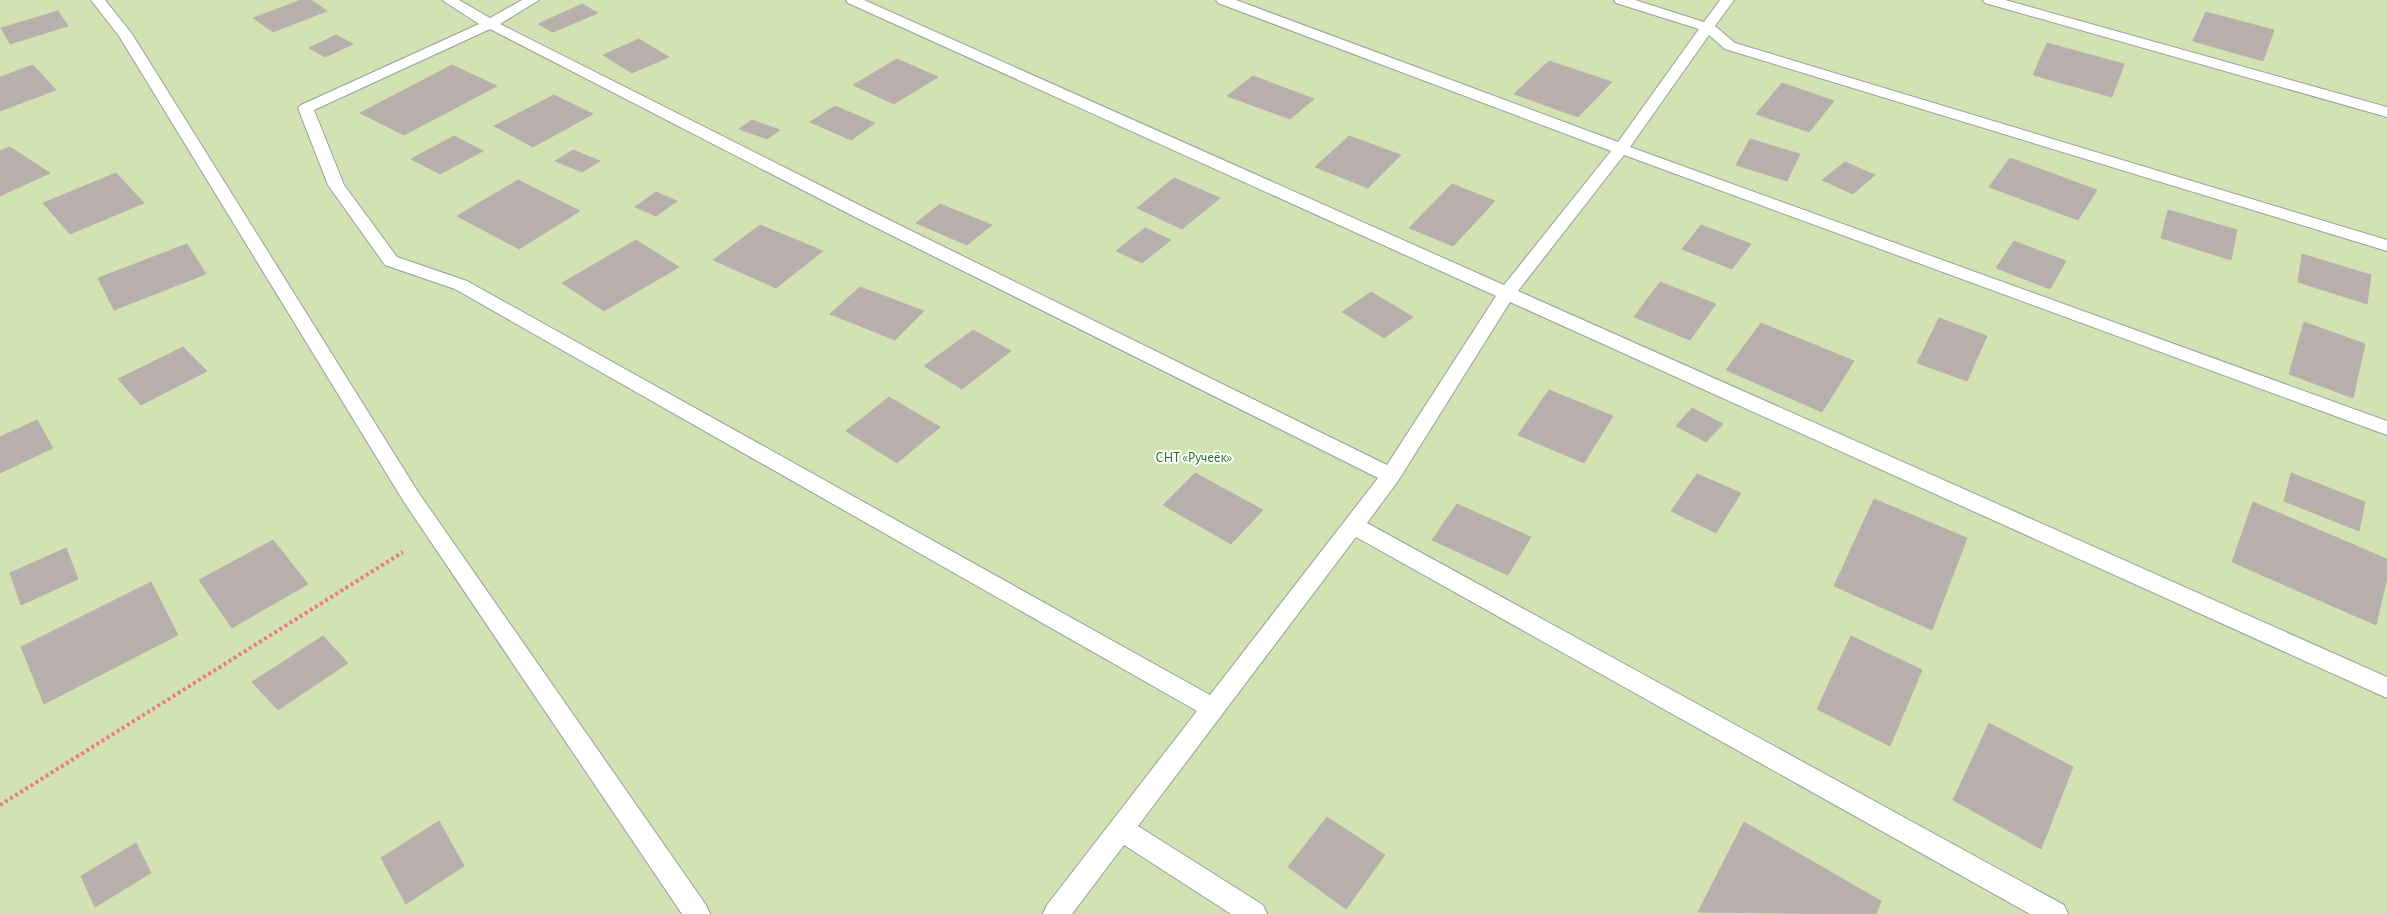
<svg xmlns="http://www.w3.org/2000/svg" width="2387" height="914" viewBox="0 0 2387 914" font-family="'Alegreya Sans',sans-serif">
<style>
.grass{fill:#d2e2b3}
.building{fill:#b7afac;stroke:#beb0ab}
.lines{fill:none;stroke-linecap:round;stroke-linejoin:round}
.service-casing{stroke:#9c9c9c;stroke-width:2}
.path{stroke:#e97d83;stroke-width:4;stroke-dasharray:3 3;stroke-linecap:butt}
.service{fill:#fff;fill-rule:evenodd}
.labels{text-anchor:middle;stroke-width:4;stroke-linejoin:round;paint-order:stroke}
.park-label{font-size:14px;fill:#207119;stroke:#fff}
</style>
<rect width="100%" height="100%" fill="#efebe6"/>
<rect class="grass" x="0" y="0" width="2387" height="914"/>
<g class="building">
<polygon points="301,0 311,0 327,11 273,32 253,18"/>
<polygon points="582,4 598,13 553,32 538,24"/>
<polygon points="58,11 68,26 10,44 1,28"/>
<polygon points="2206,12 2274,30 2263,61 2193,41"/>
<polygon points="336,35 353,44 325,57 309,48"/>
<polygon points="639,39 669,57 632,73 603,55"/>
<polygon points="2047,43 2124,64 2112,97 2033,75"/>
<polygon points="897,59 938,77 894,104 853,85"/>
<polygon points="1549,61 1612,82 1578,117 1514,94"/>
<polygon points="33,65 56,90 0,111 0,77"/>
<polygon points="452,65 497,86 404,135 360,113"/>
<polygon points="1253,76 1314,99 1290,119 1227,96"/>
<polygon points="1782,83 1834,101 1809,132 1756,114"/>
<polygon points="554,95 593,114 533,147 494,126"/>
<polygon points="835,106 875,123 851,140 810,122"/>
<polygon points="752,120 780,130 767,139 739,129"/>
<polygon points="454,136 483,151 440,174 411,159"/>
<polygon points="1349,136 1401,155 1368,188 1315,167"/>
<polygon points="1750,139 1800,154 1787,181 1736,165"/>
<polygon points="10,147 50,173 0,196 0,151"/>
<polygon points="573,150 600,161 582,172 555,161"/>
<polygon points="2010,158 2097,190 2078,220 1989,187"/>
<polygon points="1845,162 1875,175 1853,194 1822,180"/>
<polygon points="116,173 144,203 70,234 43,203"/>
<polygon points="1174,178 1220,198 1182,229 1137,208"/>
<polygon points="518,180 580,211 519,249 457,216"/>
<polygon points="1452,184 1495,201 1453,246 1409,228"/>
<polygon points="656,192 677,201 656,216 635,207"/>
<polygon points="940,204 992,225 967,245 916,223"/>
<polygon points="2168,210 2237,230 2231,260 2161,238"/>
<polygon points="760,225 823,251 776,288 713,260"/>
<polygon points="1701,225 1751,244 1732,269 1682,249"/>
<polygon points="1145,228 1171,240 1142,263 1116,251"/>
<polygon points="636,240 679,267 604,311 562,283"/>
<polygon points="2014,241 2066,261 2050,289 1996,268"/>
<polygon points="187,244 206,274 114,310 98,278"/>
<polygon points="2302,254 2371,275 2367,304 2298,282"/>
<polygon points="1660,282 1716,304 1690,340 1634,317"/>
<polygon points="860,287 924,311 895,340 830,314"/>
<polygon points="1371,292 1413,317 1384,338 1342,312"/>
<polygon points="1939,318 1987,336 1967,381 1917,363"/>
<polygon points="2304,322 2365,344 2353,398 2289,374"/>
<polygon points="1761,323 1854,361 1822,412 1726,370"/>
<polygon points="973,330 1011,351 962,389 924,366"/>
<polygon points="183,347 207,371 141,405 118,379"/>
<polygon points="1549,390 1613,416 1584,463 1518,435"/>
<polygon points="889,397 940,427 897,463 846,431"/>
<polygon points="1692,408 1723,424 1706,442 1676,426"/>
<polygon points="37,420 53,448 0,473 0,437"/>
<polygon points="1195,473 1263,510 1231,544 1163,505"/>
<polygon points="2291,473 2365,502 2359,531 2284,501"/>
<polygon points="1697,474 1741,493 1716,533 1671,511"/>
<polygon points="1874,499 1967,538 1932,630 1834,586"/>
<polygon points="2253,502 2387,559 2387,578 2376,625 2232,562"/>
<polygon points="1457,504 1531,537 1508,575 1432,540"/>
<polygon points="273,540 308,584 232,628 199,580"/>
<polygon points="66,548 78,579 21,605 10,573"/>
<polygon points="151,582 178,635 44,704 21,647"/>
<polygon points="323,636 348,663 278,710 252,682"/>
<polygon points="1851,636 1922,670 1890,746 1817,709"/>
<polygon points="1989,723 2073,767 2041,849 1953,800"/>
<polygon points="1327,817 1385,855 1346,909 1288,867"/>
<polygon points="439,821 464,866 406,904 381,858"/>
<polygon points="1744,822 1881,901 1876,914 1698,912"/>
<polygon points="136,843 151,873 95,907 81,876"/>
</g>
<g class="lines">
<g class="service-casing">
<g id="service">
<polygon points="91,0 105,0 132,34 418,492 706,905 710,914 682,914 404,502 119,36"/>
<path d="M442,0h17l31,18 32,-18h17l-39,24 367,185 520,256 109,-169 -648,-293 -2,-3h18l640,285 107,-134 -393,-148 -2,-3h20l382,142 81,-113 -83,-26 -2,-3h21l69,22 16,-22h14l-19,26 20,17 652,197v11l-662,-202 -16,-14 -79,112 757,274v14l-763,-280 -106,136 869,386v21l-877,-396 -112,179 -31,42 697,382 4,9h-38l-674,-377 -218,289 125,79 4,9h-36l-107,-69 -52,69h-29l4,-9 150,-194 -742,-422 -70,-24 -57,-80 -30,-77 3,-3 178,-81zM490,29l365,188 523,261 -168,217 -743,-414 -70,-24 -53,-72 -30,-75z"/>
<polygon points="1983,0 2005,0 2387,107 2387,117 1985,3"/>
</g>
</g>
<polyline class="path" points="0,805 403,552"/>
<use href="#service" class="service"/>
</g>
<g class="labels">
<g class="park-label">
<text x="1194" y="462">СНТ «Ручеёк»</text>
</g>
</g>
</svg>
